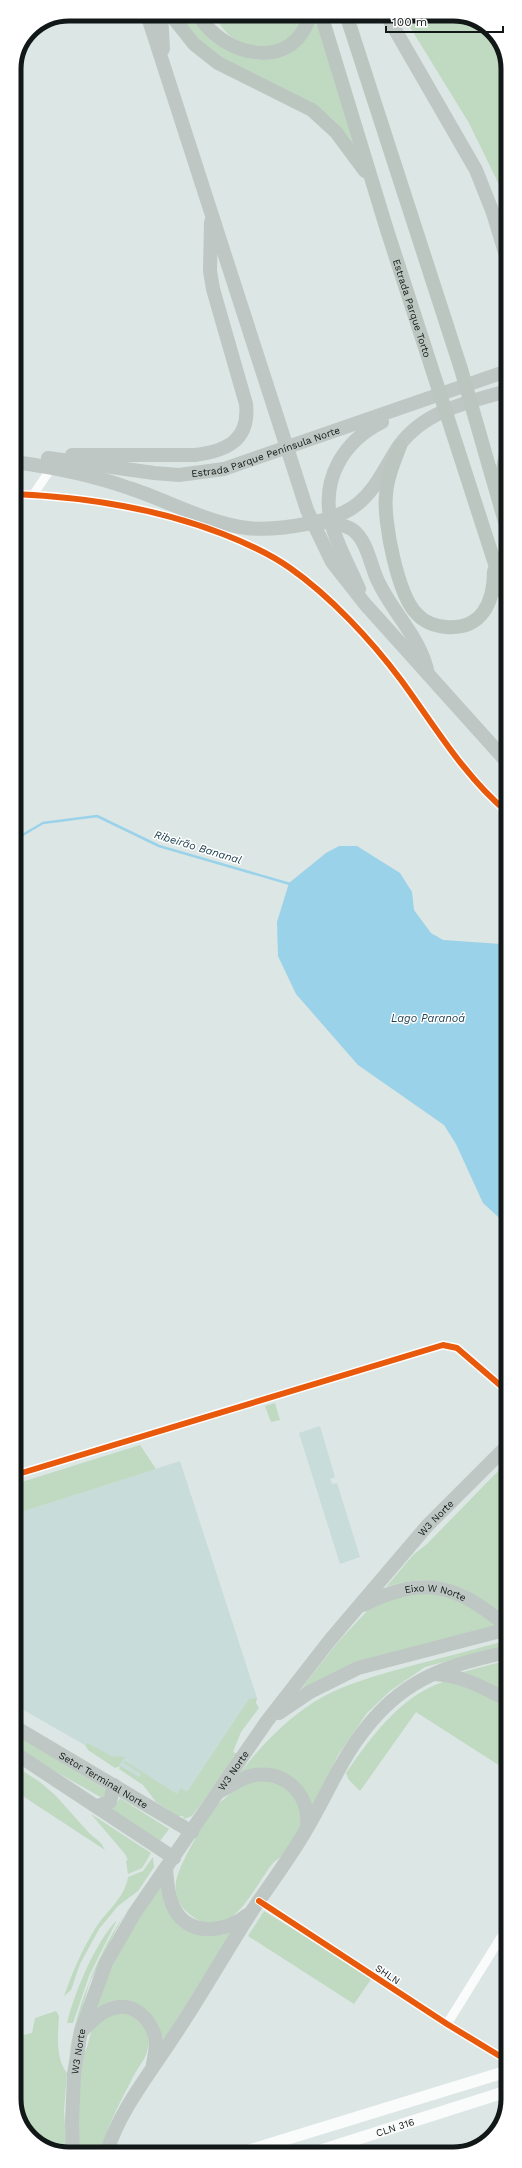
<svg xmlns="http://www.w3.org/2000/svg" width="522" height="2168" viewBox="0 0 522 2168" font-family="'Work Sans',sans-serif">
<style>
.built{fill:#c8dcd9}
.green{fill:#c0dac2}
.water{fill:#9ad2ea}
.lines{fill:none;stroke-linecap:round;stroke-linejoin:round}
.stream{stroke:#9ad2ea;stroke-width:2.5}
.minor{stroke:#fafbfb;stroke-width:9}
.secondary{stroke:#fafbfb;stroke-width:12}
.primary{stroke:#bec7c3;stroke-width:14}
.trunk{stroke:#bbc6c1;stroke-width:14}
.cycleway-casing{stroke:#fff;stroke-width:8}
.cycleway{stroke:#e8590c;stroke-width:6}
.labels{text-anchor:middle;stroke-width:3;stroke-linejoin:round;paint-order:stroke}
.street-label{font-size:10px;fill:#111817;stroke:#fff}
.water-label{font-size:11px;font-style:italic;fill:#1d404f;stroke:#fff}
.rim{fill:none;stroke:#111817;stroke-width:5}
</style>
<rect width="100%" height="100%" fill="#dce6e4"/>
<g class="built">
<polygon points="320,1426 335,1477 330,1479 332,1484 337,1483 360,1557 340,1564 299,1433"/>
<polygon points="180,1461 257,1698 182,1808 88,1747 15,1705 15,1514"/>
</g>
<g class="green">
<path d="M178,14h13c10,13 21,26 35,35 38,22 80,11 88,-35l46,138c-10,-13 -19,-27 -32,-37 -32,-26 -73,-36 -108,-58 -17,-10 -30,-28 -42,-43z"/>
<path d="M212,14h92c-2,5 -3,11 -6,15 -17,24 -50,23 -70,5 -6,-6 -11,-14 -16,-20z"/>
<polygon points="402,14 460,14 492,30 507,58 507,201 469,123"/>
<polygon points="275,1403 280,1420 271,1422 265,1406"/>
<polygon points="140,1445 156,1469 15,1514 15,1484"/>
<path d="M508,1461v17l-8,22 2,80 -3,33c-37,-30 -66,-41 -113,-26l27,-32 14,-11z"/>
<polygon points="508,1486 508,1617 502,1610 505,1588 503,1501"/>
<polygon points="400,1594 448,1594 493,1622 508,1617 508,1625 298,1693 338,1642 369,1609"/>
<path d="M508,1640v5l-83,22 -35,24 -23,22 -29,42 -26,57 -20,-33 -56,-1c22,-29 47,-56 78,-76 31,-19 65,-27 100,-37 31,-8 62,-16 94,-25z"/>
<polygon points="508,1660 508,1694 463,1672"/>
<path d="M446,1681l10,1 52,24v65l-92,-59 -56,79 -11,-11 -3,-7c25,-36 56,-79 100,-92z"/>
<polygon points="257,1698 256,1703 259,1708 241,1732 233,1752 238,1754 192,1816 184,1819 183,1816 178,1816 156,1802 143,1785 119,1769 121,1766 139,1777 141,1774 124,1763 125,1761 177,1794 181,1788 187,1792 249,1699"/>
<path d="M15,1733l95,59 -8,6c-29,-17 -59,-33 -87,-51z"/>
<polygon points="88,1743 111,1756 125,1757 118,1767 115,1768 88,1750 85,1745"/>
<polygon points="15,1766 40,1782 56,1796 89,1833 101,1843 105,1850 15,1791"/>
<path d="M270,1779c16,10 29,14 32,36 2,12 -12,32 -19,40 -3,3 -7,5 -10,8 -20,24 -44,88 -86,49 -8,-7 -13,-19 -11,-30 2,-16 30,-64 41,-77 7,-6 16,-14 23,-19 7,-5 21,-5 30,-7z"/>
<polygon points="120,1798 169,1829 160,1841 110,1808 116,1804"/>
<polygon points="91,1814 151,1853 142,1868 128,1874 126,1861 128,1860 125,1854"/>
<path d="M153,1857l1,10 -16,24 -20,15 -19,23 -19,35 -9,26 -7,6c8,-23 18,-46 31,-67 11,-18 30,-31 33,-52l15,-6z"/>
<path d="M163,1883l1,17 43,36 16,-1 11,-5 -75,117 -11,-33 -54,-4c18,-49 39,-84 69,-127z"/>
<polygon points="264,1911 372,1978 354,2004 248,1936"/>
<path d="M123,1916l-34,68 -20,71c8,-50 27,-96 54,-139z"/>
<path d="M117,1920l-28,56 -16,47h-6c8,-32 28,-80 50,-103z"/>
<path d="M56,2011l3,5c-1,18 -4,42 8,57l-3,38 3,43 -34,-14 -18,-30v-40l8,-2 -8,-23v-8l17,-4 3,-15z"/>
<path d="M132,2012l17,21c0,27 -7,26 -18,48 -12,23 -25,48 -31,73h-20l-3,-52 6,-48c5,-6 5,-13 8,-21 6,-22 21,-20 41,-21z"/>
</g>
<polygon class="water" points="339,846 357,846 400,873 412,892 414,910 431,933 443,940 501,944 507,947 508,1226 483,1203 456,1144 444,1125 358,1065 296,994 278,956 277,922 289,883 326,853"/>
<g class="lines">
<polyline class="stream" points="14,840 43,823 97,816 159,846 290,884"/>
<g class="minor">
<path d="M14,494c72,3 142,14 209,40 23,9 46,19 67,34 40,28 81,72 111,112 33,45 63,96 106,132"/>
<polyline points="33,495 52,467"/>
<polyline points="15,1475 443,1345 457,1348 508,1392"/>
<polyline points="259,1901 447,2024 508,2061"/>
<polyline points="447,2024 508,1926"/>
</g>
<g class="secondary">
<polyline points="241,2153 508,2071"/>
<path id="s1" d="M313,2153l195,-62"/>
</g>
<g class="primary">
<polyline points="147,14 280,426 307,510 318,533 332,562 365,604 507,762"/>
<polyline points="161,14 163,49"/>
<polyline points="386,14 476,170 493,213 507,259"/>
<path d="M72,455h123c32,-4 55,-15 51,-51l-33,-115 -3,-18 1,-49"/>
<path id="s2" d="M48,458l106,15 25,2 45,-6 283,-98"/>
<path d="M14,462c39,5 78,13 115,26 37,12 73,32 111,39 22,4 45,1 66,-3 16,-3 32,-7 46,-16 23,-15 32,-40 47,-62 25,-35 69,-44 108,-55"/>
<path d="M324,522c9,2 21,2 29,8 14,11 17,33 24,49 15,34 44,58 51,95"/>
<path d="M359,589c-9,-22 -22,-43 -28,-67 -10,-44 13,-81 51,-100"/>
<path id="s3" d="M363,1605c62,-31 94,-20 145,22"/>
<path d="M434,1674c28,1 50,14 74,26"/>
<polyline points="279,1713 310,1692 358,1668 508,1629"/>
<path id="s4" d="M15,1727l177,105"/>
<polyline points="15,1753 174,1858"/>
<path d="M219,1792c9,-5 18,-11 28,-15 33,-11 64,15 60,49"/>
<polyline points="98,1806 110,1802 114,1785"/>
<path d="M166,1868c1,14 2,28 8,40 14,29 52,25 73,7"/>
<path d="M82,2031c9,-9 19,-20 32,-23 20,-6 36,11 41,28 2,9 0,19 -2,28"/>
<path id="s5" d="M73,2154l-1,-32 2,-48 7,-43 25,-68 28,-49 133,-193 63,-81 97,-114 81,-81"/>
<path d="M106,2154c14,-45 45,-82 70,-121 27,-40 50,-82 76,-122 18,-27 38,-53 54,-81 24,-40 38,-80 72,-116 37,-40 79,-51 130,-62"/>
</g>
<g class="trunk">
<polyline points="170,14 194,44 218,63 312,110 336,132 365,171"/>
<path d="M198,14c24,43 97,60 112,0"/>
<path id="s6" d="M321,14l66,216 120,371"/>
<polyline points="346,14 461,369 507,529"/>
<path d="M400,446c-6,16 -13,32 -14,49 -3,26 12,101 31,119 7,8 19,12 29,13 36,3 48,-25 48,-56"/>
<polyline points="500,492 501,480 507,448"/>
</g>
<g class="cycleway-casing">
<g id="cycleway">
<path d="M14,494c72,3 142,14 209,40 23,9 46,19 67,34 40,28 81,72 111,112 33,45 63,96 106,132"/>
<polyline points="15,1475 443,1345 457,1348 508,1392"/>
<polyline points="259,1901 447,2024 508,2061"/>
</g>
</g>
<use href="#cycleway" class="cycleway"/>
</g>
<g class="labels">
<g class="street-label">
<text dy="4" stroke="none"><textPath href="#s6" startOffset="308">Estrada Parque Torto</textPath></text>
<text dy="4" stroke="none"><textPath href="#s2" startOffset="222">Estrada Parque Península Norte</textPath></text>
<text dy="4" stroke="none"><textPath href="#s5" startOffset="751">W3 Norte</textPath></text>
<text dy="4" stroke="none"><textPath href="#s3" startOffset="76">Eixo W Norte</textPath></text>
<text dy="4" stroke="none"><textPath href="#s5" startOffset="427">W3 Norte</textPath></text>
<text dy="4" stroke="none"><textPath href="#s4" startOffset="103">Setor Terminal Norte</textPath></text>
<text transform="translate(388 1974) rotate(34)" y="4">SHLN</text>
<text dy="4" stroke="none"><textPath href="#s5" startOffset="103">W3 Norte</textPath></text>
<text dy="4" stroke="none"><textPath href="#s1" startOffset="86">CLN 316</textPath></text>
</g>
<g class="water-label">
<text transform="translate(198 847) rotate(17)" y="4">Ribeirão Bananal</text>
<text x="428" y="1022">Lago Paranoá</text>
</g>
</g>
<path d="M0 0H522V2168H0ZM69 21H453A48 48 0 0 1 501 69V2099A48 48 0 0 1 453 2147H69A48 48 0 0 1 21 2099V69A48 48 0 0 1 69 21Z" fill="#fff" fill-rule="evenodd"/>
<path class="rim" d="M69 21H453A48 48 0 0 1 501 69V2099A48 48 0 0 1 453 2147H69A48 48 0 0 1 21 2099V69A48 48 0 0 1 69 21Z"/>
<path d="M386 26v6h117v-6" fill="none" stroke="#111817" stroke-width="2"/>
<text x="392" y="26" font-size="12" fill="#111817" stroke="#ffffff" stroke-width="3" paint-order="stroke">100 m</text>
</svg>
